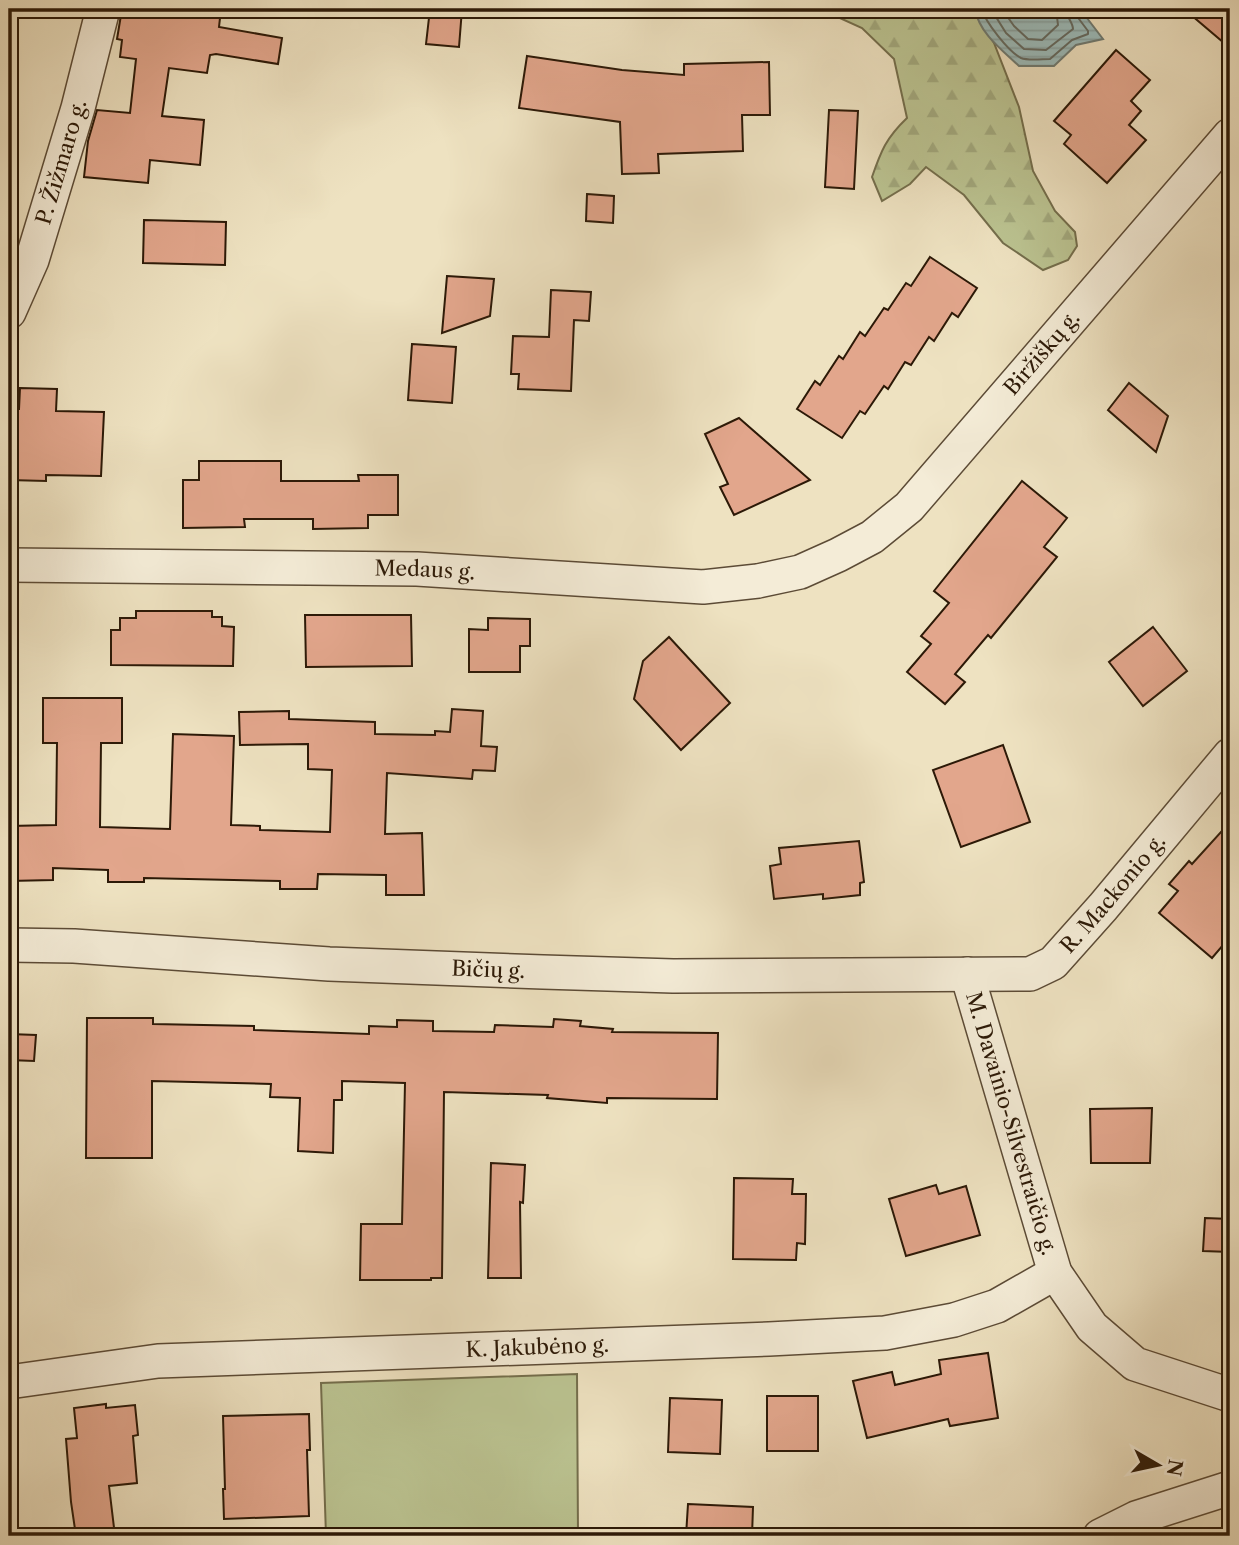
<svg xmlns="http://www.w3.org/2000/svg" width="1239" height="1545" viewBox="0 0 1239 1545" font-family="'Libre Caslon Text',serif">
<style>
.grass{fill:#bbc391;stroke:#746e4c;stroke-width:2}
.forest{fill:url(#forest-firs);stroke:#746e4c;stroke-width:2}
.water{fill:url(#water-rules);stroke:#6f7b73;stroke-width:2}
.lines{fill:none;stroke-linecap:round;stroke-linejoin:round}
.shore{stroke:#646a61;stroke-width:2}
.building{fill:#e2a68c;stroke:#2c1907;stroke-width:2}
.minor-casing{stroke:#5c4b36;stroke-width:36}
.minor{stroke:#f4ecd7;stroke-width:33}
.labels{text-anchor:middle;stroke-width:7;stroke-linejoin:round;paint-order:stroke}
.street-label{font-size:21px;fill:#2c1907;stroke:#f4ecd7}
</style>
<defs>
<pattern id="forest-firs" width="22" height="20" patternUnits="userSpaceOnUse" patternTransform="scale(1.75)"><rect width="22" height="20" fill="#bbc391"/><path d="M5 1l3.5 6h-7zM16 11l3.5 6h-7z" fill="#a1a77c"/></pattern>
<pattern id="water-rules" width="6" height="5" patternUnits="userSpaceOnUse" patternTransform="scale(1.75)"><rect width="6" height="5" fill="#9cbcbb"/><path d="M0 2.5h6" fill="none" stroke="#87a19f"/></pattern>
</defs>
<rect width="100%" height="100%" fill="#eee2c1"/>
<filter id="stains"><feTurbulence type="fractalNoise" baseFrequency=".00286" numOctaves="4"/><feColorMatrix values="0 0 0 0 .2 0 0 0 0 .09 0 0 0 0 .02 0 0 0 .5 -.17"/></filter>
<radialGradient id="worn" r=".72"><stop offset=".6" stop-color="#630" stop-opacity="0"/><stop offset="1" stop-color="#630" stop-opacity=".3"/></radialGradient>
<polygon class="grass" points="577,1374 578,1536 326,1536 321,1383"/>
<path class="forest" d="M820,9h155l2,8 17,26 25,64 14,64 22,40 20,21 2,14 -9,14 -25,10 -40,-27 -39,-48 -38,-28 -16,17 -28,17 -10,-24c9,-26 14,-39 35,-59l-13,-59 -32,-31z"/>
<path class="water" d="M975,9h105l23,30 -27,6 -22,21h-35c-17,-16 -40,-33 -44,-57z"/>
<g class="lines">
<g class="shore">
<path d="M982,9c3,13 27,43 39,49 7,3 21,1 29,1l22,-19 16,-6v-3l-12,-16 -1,-6"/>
<path d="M991,9l15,24 18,16 22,1 27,-21c0,-7 -7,-12 -7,-20"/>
<polyline points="1002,9 1014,26 1028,39 1042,40 1058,25 1056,9"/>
</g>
</g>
<g class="building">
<polygon points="122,9 168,9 168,11 220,18 219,27 282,38 278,64 216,54 210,55 207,73 169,68 162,116 204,120 200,165 150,160 148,183 84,177 88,141 97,110 130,113 136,59 120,57 122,40 117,39"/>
<polygon points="430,9 462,9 459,47 426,44"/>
<polygon points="1184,9 1230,9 1230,48"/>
<polygon points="1116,50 1150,80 1131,101 1141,111 1129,125 1146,140 1107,183 1064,144 1071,135 1054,121"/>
<polygon points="527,56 622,70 684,75 684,64 769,62 770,115 742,115 743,151 658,154 659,173 622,174 620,122 519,108"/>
<polygon points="829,110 858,111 854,189 825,187"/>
<polygon points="587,194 614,196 613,223 586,221"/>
<polygon points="144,220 226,222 225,265 143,263"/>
<polygon points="930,257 977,288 958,317 952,313 934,341 929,337 911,365 905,362 888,389 884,386 865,414 860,411 842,438 797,409 815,381 820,385 839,356 843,359 860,332 865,336 884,308 888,310 906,283 911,286"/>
<polygon points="447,276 494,279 490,316 442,333"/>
<polygon points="551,290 591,292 589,321 574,320 571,391 518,389 519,374 511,374 513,336 549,337"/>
<polygon points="412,344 456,347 452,403 408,400"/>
<polygon points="1129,383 1168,416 1156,452 1108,410"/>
<polygon points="20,388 57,389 56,411 104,412 101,476 46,475 46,481 9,480 9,409 19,409"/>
<polygon points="739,418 810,480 734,515 720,487 728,484 705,434"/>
<polygon points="199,461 281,461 281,481 359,481 358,475 398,475 398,515 368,515 368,528 313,529 313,519 244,519 245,527 183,528 183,480 199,480"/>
<polygon points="1022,481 1067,518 1044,547 1057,557 991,638 988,635 955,674 965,682 945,704 907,672 931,644 921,636 949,603 934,591"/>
<polygon points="136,611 212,611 212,617 222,617 222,626 234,627 233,666 111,665 111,630 120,630 120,618 136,618"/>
<polygon points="305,615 411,615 412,666 306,667"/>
<polygon points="488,618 530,619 530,646 520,646 520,672 469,672 469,629 488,630"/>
<polygon points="1153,627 1187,671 1143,706 1109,662"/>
<polygon points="669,637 730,703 681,750 634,699 643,661"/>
<polygon points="43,698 122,698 122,743 101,743 100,827 170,829 173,734 234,736 231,825 260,826 260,830 330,832 332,770 308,769 308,744 240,745 239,712 289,711 289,719 375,722 375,734 435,735 435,731 450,732 452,709 483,711 481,746 497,747 495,771 473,770 472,779 387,773 385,834 422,833 424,895 386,895 386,875 318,874 317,889 280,889 280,881 144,878 144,882 108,882 108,870 53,868 53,880 9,881 9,826 56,825 57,743 43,743"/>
<polygon points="1003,745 1030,822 961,847 933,770"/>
<polygon points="1230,822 1230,937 1212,958 1159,913 1178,891 1169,884 1189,861 1192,864"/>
<polygon points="859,841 864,882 860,883 860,895 823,899 823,894 774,899 770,866 781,864 779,848"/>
<polygon points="87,1018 153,1018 153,1024 254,1026 254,1030 369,1034 369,1026 397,1027 397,1020 433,1021 433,1031 494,1032 495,1025 553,1027 554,1019 581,1021 580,1026 613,1029 612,1032 718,1033 717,1099 607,1098 607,1103 547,1098 548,1095 444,1092 442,1278 431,1278 431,1280 360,1280 361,1224 402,1224 405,1083 342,1081 342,1100 334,1100 333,1153 298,1151 300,1098 270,1097 271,1084 152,1081 152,1158 86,1158"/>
<polygon points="9,1034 36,1035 34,1061 9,1060"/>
<polygon points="1152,1108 1150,1163 1091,1163 1090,1109"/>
<polygon points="491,1163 525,1165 523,1203 520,1202 521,1278 488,1278"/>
<polygon points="734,1178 793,1179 792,1194 806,1194 805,1244 797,1243 796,1260 733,1259"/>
<polygon points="936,1185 939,1194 966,1186 980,1235 906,1256 889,1199"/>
<polygon points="1205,1218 1230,1219 1230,1252 1203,1251"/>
<polygon points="988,1353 998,1418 950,1426 948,1419 867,1438 853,1381 892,1372 895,1385 941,1374 939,1360"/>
<rect x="767" y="1396" width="51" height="55"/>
<polygon points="670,1398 722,1400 720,1454 668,1452"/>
<polygon points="106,1404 106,1408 135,1405 138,1435 133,1436 137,1483 109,1486 115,1536 76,1536 71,1502 66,1439 77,1438 74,1408"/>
<polygon points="309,1414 310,1450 307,1450 309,1516 224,1519 223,1489 225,1489 223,1416"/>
<polygon points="688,1504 753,1507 752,1536 686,1536"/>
</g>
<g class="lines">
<g class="minor-casing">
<g id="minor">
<path id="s1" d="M9,312l23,-52 46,-152 25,-99"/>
<path id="s2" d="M9,565l408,4 286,18 55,-6 42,-9 38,-17 34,-18 37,-30 321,-372"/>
<path id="s3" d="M9,945l65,1 255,18 214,8 130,4 357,-2 23,-11 50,-56 127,-152"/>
<path id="s4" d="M967,974l88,299 37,54 43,37 95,31"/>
<path id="s5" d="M9,1382l149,-21 611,-22 116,-6 69,-13 43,-14 58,-33"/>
<polyline points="1100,1536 1136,1518 1230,1488"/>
</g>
</g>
<use href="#minor" class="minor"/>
</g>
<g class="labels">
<g class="street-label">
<text dy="7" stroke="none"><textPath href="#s1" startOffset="159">P. Žižmaro g.</textPath></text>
<text dy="7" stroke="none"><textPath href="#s2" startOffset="1124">Biržiškų g.</textPath></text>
<text dy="7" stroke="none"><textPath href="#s2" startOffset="416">Medaus g.</textPath></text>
<text dy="7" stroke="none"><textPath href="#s3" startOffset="1139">R. Mackonio g.</textPath></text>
<text dy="7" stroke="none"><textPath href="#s3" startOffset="480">Bičių g.</textPath></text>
<text dy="7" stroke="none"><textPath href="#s4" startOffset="156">M. Davainio-Silvestraičio g.</textPath></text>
<text dy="7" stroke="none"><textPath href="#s5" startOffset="530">K. Jakubėno g.</textPath></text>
</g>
</g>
<rect width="1239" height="1545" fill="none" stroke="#eee2c1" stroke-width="35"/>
<rect x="10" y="10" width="1218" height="1524" fill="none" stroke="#2c1907" stroke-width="3.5"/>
<rect x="18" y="18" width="1204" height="1510" fill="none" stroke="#2c1907" stroke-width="2"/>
<g transform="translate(1158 1465) rotate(99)" stroke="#f4ecd7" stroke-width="5" paint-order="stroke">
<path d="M0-5L12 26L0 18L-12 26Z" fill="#2c1907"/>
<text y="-10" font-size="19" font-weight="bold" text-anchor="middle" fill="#2c1907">N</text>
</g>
<rect width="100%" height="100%" filter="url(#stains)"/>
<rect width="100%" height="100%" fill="url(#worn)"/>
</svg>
